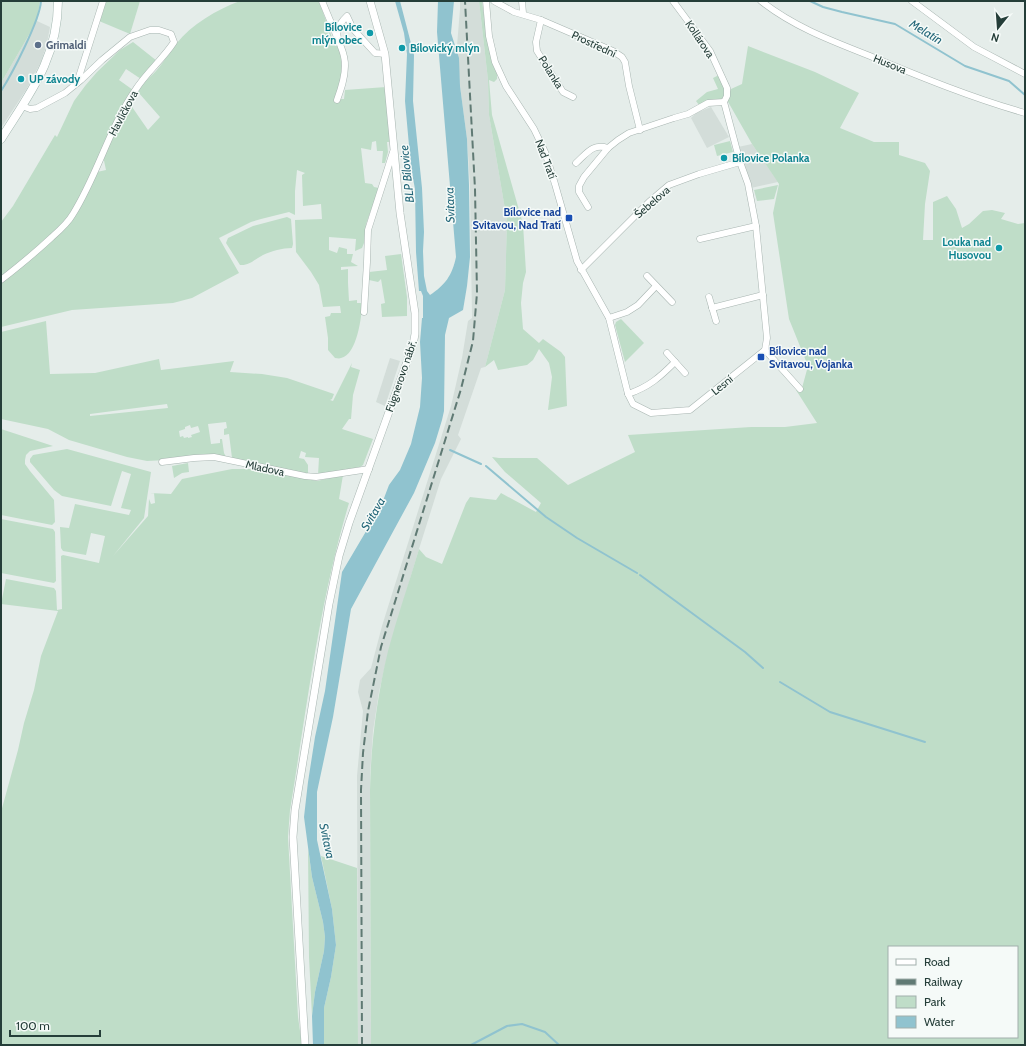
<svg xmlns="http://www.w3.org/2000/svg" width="1026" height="1046" viewBox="0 0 1026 1046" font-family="Cabin,sans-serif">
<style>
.built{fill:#d3ddd9}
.green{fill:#bfddc8;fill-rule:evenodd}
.water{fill:#90c3cf}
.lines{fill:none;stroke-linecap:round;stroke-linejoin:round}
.stream{stroke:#90c3cf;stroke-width:2}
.minor-casing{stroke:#a8b5b1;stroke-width:7}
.tertiary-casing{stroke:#a8b5b1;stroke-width:8}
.secondary-casing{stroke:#a4b8b2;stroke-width:9}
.minor{stroke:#fff;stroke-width:6}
.tertiary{stroke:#fff;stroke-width:7}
.secondary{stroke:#fff;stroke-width:8}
.rail{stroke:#607a74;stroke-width:2;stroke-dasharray:8 4;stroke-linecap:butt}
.culture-dot{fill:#0f9aa8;stroke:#f5faf8;stroke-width:1.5}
.service-dot{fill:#5c6f8a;stroke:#f5faf8;stroke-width:1.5}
.transit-dot{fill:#1a4fb4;stroke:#f5faf8;stroke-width:1.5}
.labels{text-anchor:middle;stroke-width:3;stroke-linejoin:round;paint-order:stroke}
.culture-label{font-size:11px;font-weight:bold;fill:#0d838f;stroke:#f5faf8;text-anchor:start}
.street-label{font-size:11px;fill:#253e39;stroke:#f5faf8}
.service-label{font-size:11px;font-weight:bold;fill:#4e5e75;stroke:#f5faf8;text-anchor:start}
.transit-label{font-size:11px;font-weight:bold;fill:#164399;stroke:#f5faf8;text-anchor:end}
.water-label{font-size:12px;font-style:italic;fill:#226678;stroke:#f5faf8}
</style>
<rect width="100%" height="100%" fill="#e5edea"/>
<g class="built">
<polygon points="460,1 479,1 488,80 489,115 507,221 505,290 485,367 481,368 458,435 461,439 441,479 419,549 389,649 379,692 373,731 370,776 371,1045 358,1045 357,776 363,711 358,692 360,680 371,668 382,626 451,406 462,358 468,321 472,318 470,186 467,139 460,86 457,46 460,9"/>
<polygon points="37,21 50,27 47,43 41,62 26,90 1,128 1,83"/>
<polygon points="711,107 729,137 707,148 691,118 696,113"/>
<polygon points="752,144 778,182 751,188 738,147"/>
<polygon points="390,358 400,361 385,406 376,402"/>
</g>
<g class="green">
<polygon points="1,1 40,1 37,21 1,83"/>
<polygon points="104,1 140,1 130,34 99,21"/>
<path d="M240,1h79l16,45h3c7,20 2,35 -2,56l3,1 2,-4h3l1,-9 41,-3 4,55h-3l1,10 -3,11h-3l1,-12h-6l-1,-10 -4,1 -1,8 -10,-2 4,35 7,1 2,3 5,1 -13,36 -2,19 -2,5 -7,3 1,-12 -27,-2v13l8,3 2,-6 8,2v5h6l-2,8 7,4 -17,1v3l7,-1v14l1,18 8,-1v3h5c0,13 -5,52 -21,55 -2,1 -4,0 -6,0l-7,-8v-12l-3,-21 5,-1 1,-3h10l-1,-7 -17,1 -4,-22 -8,-13 -15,-20 -1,-32 27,-1 -1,-15 -18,2 -1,-31 3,-2 -8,-3 -2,21v24l-6,-3 -28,7 -10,3 -32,16 20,35 -47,25 -19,5 -101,7 -71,17v-44l55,-47 41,-64 9,-2 -3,-14 8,-19 19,-33 18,26 12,-13 -22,-25c2,-8 12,-14 18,-21 7,-8 13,-18 20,-27 16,-20 40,-34 64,-43z"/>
<polygon points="479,1 482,1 489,49 497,74 497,79 494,82 489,80 492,115 523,224 526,272 523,283 521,303 523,329 539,343 543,339 561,352 565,357 567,406 548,410 552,377 549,363 539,349 533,360 527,365 498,370 494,360 485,367 505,290 507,221 489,115 488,80"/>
<polygon points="133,42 157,61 141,79 126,69 119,80 133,90 72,215 61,227 1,278 1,222 13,206 55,135 57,137 74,101 85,86 97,72 120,50"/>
<path d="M748,46l67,26 44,21 -19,35 34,14h25v13l26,8 5,8 -5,33 -2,36h10v-38l14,-6 9,13 6,19 7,-4 14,-13 9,-1 13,3 -4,6 17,5 7,-1v822h-654l-1,-255c1,-47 7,-93 18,-139 9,-34 21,-68 31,-102l7,8 16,7 24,-61 4,-6 26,3 5,-7 35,19 5,-9 -36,-31 -13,-15 7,1h38l31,27 67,-33 -7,-17 123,-8h34l32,-4 -21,-33 6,-2 6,-22 -19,-47 -16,-106 6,-29 -27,-40 -25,-44 4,-11 11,-5zM889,947h128v90h-128z"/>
<polygon points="719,75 725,89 724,98 699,105 696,101 707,92 718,89 713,78"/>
<polygon points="730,141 733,152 717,156 714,145"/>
<polygon points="778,185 774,199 757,201 754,190"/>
<path d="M287,217l4,2 2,25 -1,4c-10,0 -20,3 -29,7 -8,4 -14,11 -23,10l-14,-22 2,-5 25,-12z"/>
<polygon points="401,254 407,297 407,316 382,317 381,304 385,303 381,279 378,282 369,280 369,272 387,270 385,256"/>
<polygon points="621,319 644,343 625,362 615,325 616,322"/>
<path d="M46,321l4,53 45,-1 64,-14 2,11 73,-9 -4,11 32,2 25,4 47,16 -2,5 -2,1 3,1 19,-38 -1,4 9,3 -7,25 -2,24h-2l-7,10 31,10 -10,26 -3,2 -42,8 1,-17 -14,-1 1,-4 -5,-2 -2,7 5,1 4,6v9l-76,-16 -3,-24 -5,1v-6l3,-1 -1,-6 -18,2 3,20 9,-1v-4h2l2,14 2,4 -79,4 -20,-4 -58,-17 -21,-11 -47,-10v-87zM167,404l1,4 -78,8v-2zM190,425l1,3 7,-2 2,6 -9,3 1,2 -4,1v-1l-4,1 -1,-2 -3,1 -1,-6 6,-2v-2z"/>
<polygon points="1,429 53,446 30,451 26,455 25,460 25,464 30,471 54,500 55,522 52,525 1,515"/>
<path d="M67,449l84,23 -7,46 -31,38 35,-40 1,-17 2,5 4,-1 -1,-10h-4l21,1 11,-15 50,-10h27l58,12 26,-6 -4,24 10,4c-30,100 -42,204 -59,307l-2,27 10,180 4,28h-301v-233l17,-62 6,-27 10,-33 7,-34 17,-45 -57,-7 5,-25 48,9 2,3 1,19 5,-1 -1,-53 2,-1 36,8 6,-27 -14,-3 -5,22 -23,-4 -2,-3 -1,-21 9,1 6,-24 54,11 2,-5 -10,-2 10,-34 -9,-3 -11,35 -49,-10 -8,-6 -24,-28v-3l3,-4z"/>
<polygon points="188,463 189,472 182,473 174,478 172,466"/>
<polygon points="1,519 53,529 55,532 56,581 54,583 1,573"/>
<polygon points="308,848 312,877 323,922 325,937 324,951 315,992 312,1016 309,957"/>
<polygon points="321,856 357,868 358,1045 324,1045 324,1008 331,977 336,945 332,909"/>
</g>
<path class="water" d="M395,1h5l14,54 -1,46 9,87 2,44 -1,19 1,25 3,15 3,4c15,-10 22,-19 26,-38l-19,-225 1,-31h16l-3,32 8,25 1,28 7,53 2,46 1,72 -3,29 -4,24 -14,8 -4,17 -1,76 -2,9 -7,23 -21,50 -63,116 -18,108 -16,75v48l15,69 4,36 -5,32 -7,31v37h-11l-1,-29 3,-24 9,-41 1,-14 -2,-15 -11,-45 -8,-60 4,-35 7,-45 10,-46 17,-119 39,-66 8,-21 11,-15 11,-26 9,-37 2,-29 -2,-36 2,-24h1v-22l-2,-5h-2l-3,-39 -1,-63 -4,-21 -6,-67 2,-47 -3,-21z"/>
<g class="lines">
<g class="stream">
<polyline points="810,1 823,7 842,12 895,24 965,66 1009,81 1025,95"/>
<path d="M1,91c11,-17 39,-71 40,-90"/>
<polyline points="450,450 481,464"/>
<polyline points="486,466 546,517 577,538 637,573"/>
<polyline points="640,575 745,652 763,668"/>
<polyline points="780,682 830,712 925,742"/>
<polyline points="471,1045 507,1026 522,1024 545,1032 559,1045"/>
</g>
<g class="minor-casing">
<g id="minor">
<polyline points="322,1 337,37"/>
<polyline points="486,1 489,36 495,62 506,86 534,129 545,152 555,184 577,261 609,318 628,394 633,404 651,413 690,410 765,350 767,338 756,226 748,184 740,162 724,102"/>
<polyline points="494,1 514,12 541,20 536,42 537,51 563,92 573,97"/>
<polyline points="522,1 523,13"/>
<polyline points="673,1 710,51 727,88 727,96 724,102"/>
<path d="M761,1c33,26 71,40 109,55 51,21 102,42 155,57"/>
<polyline points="912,1 974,47 1025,74"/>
<polyline points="541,20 613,51 622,57 625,62 629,86 640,130"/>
<polyline points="77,83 103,1"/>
<path d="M337,100c4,-11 8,-22 8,-34 1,-22 -19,-30 2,-50l6,13 22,24 10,1"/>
<path d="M576,163c11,-10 17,-20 32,-15"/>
<polyline points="588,207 579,192 579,186 584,177 608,148 618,140 629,133 674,118 688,114 708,103 724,102"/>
<polyline points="700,239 756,226"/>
<polyline points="581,270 649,202 669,185 699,174 740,162"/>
<polyline points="647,276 672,302"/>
<path d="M1,280c18,-14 35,-28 51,-43 8,-7 16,-14 21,-23 25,-40 36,-86 63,-125 11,-17 27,-30 38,-47l-3,-8 -12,-4h-9l-20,7 -28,23 -21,20 -16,13 -28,15 -7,1 -8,-3"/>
<polyline points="709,297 716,321"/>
<polyline points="712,308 763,295"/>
<polyline points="364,312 367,262 368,230 393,152"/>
<polyline points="609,318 627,312 638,305 656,286"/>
<polyline points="765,350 800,389"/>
<polyline points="667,353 685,373"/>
<path d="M628,394c21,-7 32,-17 47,-32"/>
<polyline points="162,462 194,458 214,457 305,476 316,477 369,469"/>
</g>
</g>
<g class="tertiary-casing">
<polyline id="tertiary" points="305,1045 293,837 295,810 329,604 339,556 349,523 413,345 415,334 415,313 400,213 385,54 370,1"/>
</g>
<g class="secondary-casing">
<path id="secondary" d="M1,139c29,-46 57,-81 57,-138"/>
</g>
<use href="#minor" class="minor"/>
<use href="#tertiary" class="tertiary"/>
<use href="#secondary" class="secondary"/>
<polyline class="rail" points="362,1045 361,790 363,753 368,711 381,647 461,389 473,341 477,293 475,189 465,1"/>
</g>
<g class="culture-dot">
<circle cx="370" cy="33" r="4"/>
<circle cx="402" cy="48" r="4"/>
<circle cx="21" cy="79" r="4"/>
<circle cx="724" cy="158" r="4"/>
<circle cx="999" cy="248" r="4"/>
</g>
<circle class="service-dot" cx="38" cy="45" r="4"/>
<g class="transit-dot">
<rect x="565" y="214" width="8" height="8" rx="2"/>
<rect x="757" y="353" width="8" height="8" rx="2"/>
</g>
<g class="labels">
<g class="culture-label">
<text x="362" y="31" text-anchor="end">Bílovice<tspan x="362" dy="13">mlýn obec</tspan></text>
<text x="410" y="52">Bílovický mlýn</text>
<text x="29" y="83">UP závody</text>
<text x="732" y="162">Bílovice Polanka</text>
<text x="991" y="246" text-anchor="end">Louka nad<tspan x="991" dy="13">Husovou</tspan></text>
</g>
<g class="street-label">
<text transform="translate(700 39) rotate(56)" y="4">Kollárova</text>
<text transform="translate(594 44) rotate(25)" y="4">Prostřední</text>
<text transform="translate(890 64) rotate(22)" y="4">Husova</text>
<text transform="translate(551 72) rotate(58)" y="4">Polanka</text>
<text transform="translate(123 113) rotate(-62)" y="4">Havlíčkova</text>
<text transform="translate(546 159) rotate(69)" y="4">Nad Tratí</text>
<text transform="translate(652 202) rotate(-41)" y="4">Šebelova</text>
<text transform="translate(401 376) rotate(-71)" y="4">Fügnerovo nábř.</text>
<text transform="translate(722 385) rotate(-39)" y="4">Lesní</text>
<text transform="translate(265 468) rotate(12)" y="4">Mladova</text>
</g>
<g class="service-label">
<text x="46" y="49">Grimaldi</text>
</g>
<g class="transit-label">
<text x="561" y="216">Bílovice nad<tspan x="561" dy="13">Svitavou, Nad Tratí</tspan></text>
<text x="769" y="355" text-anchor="start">Bílovice nad<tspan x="769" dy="13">Svitavou, Vojanka</tspan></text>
</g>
<g class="water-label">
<text transform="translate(926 32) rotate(31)" y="4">Melatín</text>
<text transform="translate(407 174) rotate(-96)" y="4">BLP Bílovice</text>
<text transform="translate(450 205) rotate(-92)" y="4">Svitava</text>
<text transform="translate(373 514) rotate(-60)" y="4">Svitava</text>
<text transform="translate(327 841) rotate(78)" y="4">Svitava</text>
</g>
</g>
<rect width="1026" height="1046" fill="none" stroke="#253e39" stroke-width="4"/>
<rect x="888" y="946" width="130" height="92" fill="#f5faf8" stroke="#a2afac"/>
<rect x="896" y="959" width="20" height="6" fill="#ffffff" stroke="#a2afac"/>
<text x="924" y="966" font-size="12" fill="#253e39">Road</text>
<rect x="896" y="979" width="20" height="6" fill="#607a74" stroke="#a2afac"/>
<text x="924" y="986" font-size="12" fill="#253e39">Railway</text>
<rect x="896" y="996" width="20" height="12" fill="#bfddc8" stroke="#a2afac"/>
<text x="924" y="1006" font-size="12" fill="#253e39">Park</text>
<rect x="896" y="1016" width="20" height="12" fill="#90c3cf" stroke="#a2afac"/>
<text x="924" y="1026" font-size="12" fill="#253e39">Water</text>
<g transform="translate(998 28) rotate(197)" stroke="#f5faf8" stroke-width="3" paint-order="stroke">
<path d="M0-3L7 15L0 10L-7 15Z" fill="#253e39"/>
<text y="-6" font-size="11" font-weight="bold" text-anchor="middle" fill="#253e39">N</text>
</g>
<path d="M10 1030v6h90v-6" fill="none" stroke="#253e39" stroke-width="2"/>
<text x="16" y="1030" font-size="12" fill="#253e39" stroke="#f5faf8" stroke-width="3" paint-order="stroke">100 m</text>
</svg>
